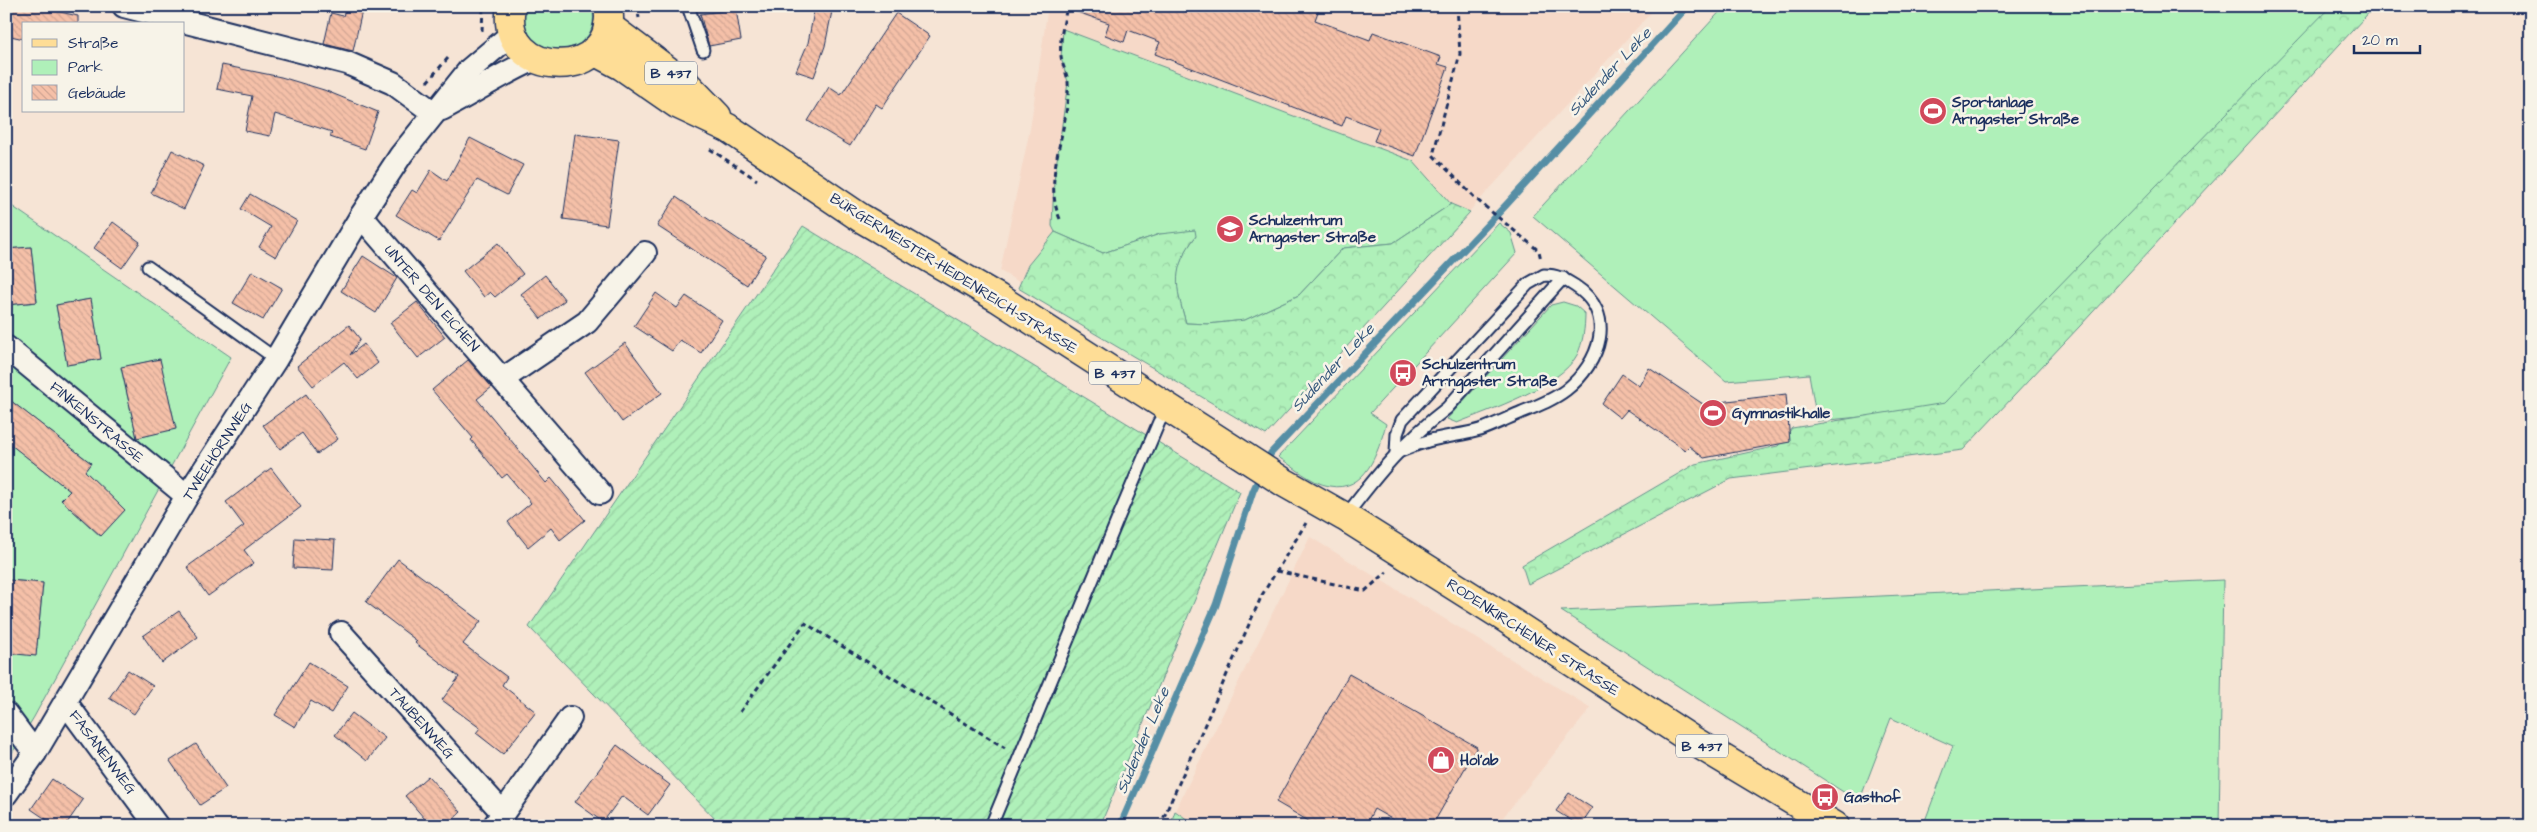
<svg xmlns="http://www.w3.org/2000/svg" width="2537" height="832" viewBox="0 0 2537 832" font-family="'Architects Daughter',sans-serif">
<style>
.built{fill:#f6d9c8}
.green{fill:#aff0b9;stroke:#65908c;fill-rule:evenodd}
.forest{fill:url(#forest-crowns);stroke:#65908c}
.garden{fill:url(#garden-furrows);stroke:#65908c}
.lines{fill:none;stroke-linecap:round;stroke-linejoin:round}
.stream{stroke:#568ea5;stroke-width:7}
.building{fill:url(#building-back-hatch);stroke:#1b2f5e}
.service-casing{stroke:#1b2f5e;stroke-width:15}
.minor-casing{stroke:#1b2f5e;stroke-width:26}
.primary-casing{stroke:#1b2f5e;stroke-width:31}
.path{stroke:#1b2f5e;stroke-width:3;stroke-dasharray:5 4;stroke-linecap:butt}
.service{stroke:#f7f3e8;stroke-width:11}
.minor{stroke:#f7f3e8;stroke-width:22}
.primary{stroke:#fedd96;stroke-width:28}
.labels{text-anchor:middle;stroke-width:5;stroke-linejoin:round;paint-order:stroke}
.shield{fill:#f7f3e8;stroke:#5d6a87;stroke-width:1}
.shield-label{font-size:14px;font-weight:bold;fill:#1b2f5e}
.poi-label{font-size:15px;font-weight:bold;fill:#1b2f5e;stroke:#f7f3e8;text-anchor:start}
.street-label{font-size:15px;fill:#1b2f5e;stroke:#f7f3e8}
.water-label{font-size:16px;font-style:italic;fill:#34577c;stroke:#f7f3e8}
</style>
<defs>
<pattern id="forest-crowns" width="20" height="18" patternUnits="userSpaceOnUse" patternTransform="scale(1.25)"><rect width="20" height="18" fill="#aff0b9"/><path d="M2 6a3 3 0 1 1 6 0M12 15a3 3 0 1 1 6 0" fill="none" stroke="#96cea1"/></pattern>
<pattern id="garden-furrows" width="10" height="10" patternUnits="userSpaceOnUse" patternTransform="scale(1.25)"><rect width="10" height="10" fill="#aff0b9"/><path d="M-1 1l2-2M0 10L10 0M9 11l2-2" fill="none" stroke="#96cea1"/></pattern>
<pattern id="building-back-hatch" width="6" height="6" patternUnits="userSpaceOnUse" patternTransform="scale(1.25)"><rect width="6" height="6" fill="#f5c0a8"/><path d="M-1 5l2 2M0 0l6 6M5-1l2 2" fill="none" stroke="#d1a593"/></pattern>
</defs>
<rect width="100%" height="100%" fill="#f6e4d5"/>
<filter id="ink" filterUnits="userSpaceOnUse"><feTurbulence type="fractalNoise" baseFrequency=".02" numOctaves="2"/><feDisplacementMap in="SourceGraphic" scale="10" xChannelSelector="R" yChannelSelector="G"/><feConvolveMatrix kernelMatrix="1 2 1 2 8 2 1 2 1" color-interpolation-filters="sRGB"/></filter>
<g filter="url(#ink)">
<g class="built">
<polygon points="1048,6 1657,6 1270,429 1000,271 1030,129"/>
<polygon points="1310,537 1591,708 1496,826 1197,826 1175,811"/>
</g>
<g class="green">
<path d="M526,6h66c14,59 -82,56 -66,0z"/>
<polygon points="1725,6 2338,6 1947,409 1817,421 1809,374 1726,381 1533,216"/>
<path d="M1063,29l350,132 38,43 -58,39 -50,5 -44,47 -54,25 -37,4 -22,-1c-11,-38 -16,-53 10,-87l-36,-2 -57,19 -48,-21 -3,-6 2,-45 14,-99 -7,-24z"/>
<path d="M6,202l225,155 -197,360 -28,46v-110l30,2 7,-72 -34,-3 -3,24v-163l64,50 -9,9 39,36 25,-26 -40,-39 6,-8 -85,-66v-92l31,-3 -6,-55 -25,2zM91,299l10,60 -34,6 -11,-60zM159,359l17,69 -39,10 -16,-70z"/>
<path d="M1499,223l12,10 6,20 -147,160 16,11c-8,28 -20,69 -57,62 -18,-3 -36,-20 -51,-29z"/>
<path d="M1563,302l13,4 9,8c0,13 -2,29 -8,41 -16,31 -88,55 -120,68l-10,-4 104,-114z"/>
<polygon points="2223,580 2219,826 1923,826 1953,746 1891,718 1859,802 1561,611"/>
<polygon points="1175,811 1197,826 1170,826"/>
</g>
<g class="forest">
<polygon points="2331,6 2375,6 2080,326 1963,450 1731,479 1528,584 1522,565 1695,464 1778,446 1792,428 1945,403"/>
<path d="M1451,204l19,8 -204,223 -248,-147 10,-23 27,-33 48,21 57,-19 35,-4 1,6c-25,33 -21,49 -10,87l22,1 37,-4 54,-25 44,-47 50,-5z"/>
</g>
<polygon class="garden" points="803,226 1240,492 1100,826 722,826 529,627"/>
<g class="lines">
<g class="stream">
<polyline points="1265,464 1271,453 1507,204 1688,6"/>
<polyline points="1120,826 1216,605 1253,491 1261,474"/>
</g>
</g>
<g class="building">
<polygon points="6,6 33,6 78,16 78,24 24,24 24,39 6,35"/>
<polygon points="346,6 363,6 353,51 324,44 331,13 343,16"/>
<polygon points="815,6 833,6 825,46 814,77 796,71 808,43"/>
<polygon points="1068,6 1241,6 1255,12 1257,6 1320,6 1315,20 1370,40 1373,32 1441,57 1438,64 1448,67 1415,156 1374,141 1379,129 1346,116 1342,126 1155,54 1160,42 1128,30 1124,42 1105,35 1109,23 1068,9"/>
<polygon points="736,9 741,40 709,46 700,14"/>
<polygon points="896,13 930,36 882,108 876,104 850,146 808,121 829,87 841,95"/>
<polygon points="222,65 281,77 324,90 378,112 365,149 330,137 332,132 275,114 270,136 245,131 252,96 217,89"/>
<polygon points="575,134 619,140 607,225 563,219"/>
<polygon points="470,138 523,165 507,195 477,180 439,241 396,215 412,190 417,193 431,170 447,181"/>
<polygon points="172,150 204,166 184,209 151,193"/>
<polygon points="250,194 297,221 276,257 259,247 271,227 241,209"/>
<polygon points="676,197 739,240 766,255 747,285 657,226"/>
<polygon points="113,222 140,242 122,268 94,248"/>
<polygon points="498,243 523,274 495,297 490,292 484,297 463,271"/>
<polygon points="31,247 37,302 6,305 6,249"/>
<polygon points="363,256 397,278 376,313 341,291"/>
<polygon points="252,271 282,288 263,320 233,303"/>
<polygon points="545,275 565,300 541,319 521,294"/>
<polygon points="656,293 677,308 686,296 722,320 701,353 680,340 672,351 634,326"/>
<polygon points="91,299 101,359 67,365 56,305"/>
<polygon points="417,302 445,337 418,358 390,323"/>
<polygon points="349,325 360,339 350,355 364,344 378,363 358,379 344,362 313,386 297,366"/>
<polygon points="625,343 662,393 622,422 585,372"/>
<polygon points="160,359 176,429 137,438 121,367"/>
<polygon points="468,360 492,387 477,399 546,483 551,478 585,520 560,540 551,528 528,547 508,522 531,503 507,474 502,478 471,440 473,438 432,390"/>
<polygon points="1649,368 1703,404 1786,394 1790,442 1704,458 1689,446 1685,450 1627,410 1620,418 1602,404 1622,374 1639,386"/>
<polygon points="306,394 338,439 317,454 302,433 280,449 263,425"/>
<polygon points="6,397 91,463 85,471 125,510 101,536 61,500 70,491 6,441"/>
<polygon points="271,468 301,507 244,550 254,563 208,596 187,567 244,526 226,502"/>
<polygon points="295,538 335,540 333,570 293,568"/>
<polygon points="398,559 481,621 463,644 507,677 502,685 536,712 503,754 476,733 480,728 442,700 459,677 415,643 417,641 366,602"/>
<polygon points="8,580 43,583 36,656 6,653"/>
<polygon points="179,611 198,637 162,663 143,636"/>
<polygon points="309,662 348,686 331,713 311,701 295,727 275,715"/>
<polygon points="128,670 153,686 134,714 109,698"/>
<polygon points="1349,674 1477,747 1432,826 1404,826 1374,809 1365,826 1317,826 1276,802"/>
<polygon points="352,713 385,738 367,761 335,735"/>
<polygon points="196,744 226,788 200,805 170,761"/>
<polygon points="617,745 670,785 648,815 622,796 603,822 575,802"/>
<polygon points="428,776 461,812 446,826 431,826 405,796"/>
<polygon points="52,779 83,800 65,826 56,826 31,809"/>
<polygon points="1569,793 1592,808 1580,826 1556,811"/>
</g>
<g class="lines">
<g class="service-casing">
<g id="service">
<polyline points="688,6 703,50"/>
<polyline points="148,267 276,359"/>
<path d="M1544,275c13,0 20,4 31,11 43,28 25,77 -9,104 -13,10 -29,16 -44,22 -14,6 -28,13 -42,18 -17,5 -35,6 -52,11 -11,3 -22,8 -32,12l1,-19 5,-14 126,-136z"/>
<path d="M1345,517c31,-41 61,-78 102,-109l116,-130"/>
<polyline points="991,826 1119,516 1159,422 1168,407"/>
</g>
</g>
<g class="minor-casing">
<g id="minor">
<polyline points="124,6 347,63 393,83 434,113"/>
<path d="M442,109c31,-16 61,-36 93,-50"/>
<polyline points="361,216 600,493"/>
<polyline points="6,347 187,496"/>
<polyline points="503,379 587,322 645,253"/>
<polyline points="341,633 503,813"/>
<polyline points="66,703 157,826"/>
<polyline points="6,714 35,753"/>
<polyline points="6,794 35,753 187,496 276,359 361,216 401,155 469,70 513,33"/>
<polyline points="494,826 570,718"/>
</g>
</g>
<g class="primary-casing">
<g id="primary">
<path d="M511,6c-14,76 110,78 97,0"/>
<polyline points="608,26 688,86 717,116"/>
<polyline points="594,51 622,66 677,104 728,128 861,218 998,298 1285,483 1345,517 1502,616 1692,740 1835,826"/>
</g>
</g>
<g class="path">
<polyline points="637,6 639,18"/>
<polyline points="1457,6 1460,54 1433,155 1476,199 1539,251 1541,260"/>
<polyline points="482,31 483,6"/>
<polyline points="427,82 448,58"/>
<polyline points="710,149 757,180"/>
<path d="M1060,219c-19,-43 11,-91 8,-137 -1,-9 -6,-17 -7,-26 -2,-17 3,-33 6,-50"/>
<polyline points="1277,571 1365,591 1387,572"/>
<polyline points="740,712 805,623 1005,748"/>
<polyline points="1160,826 1262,595 1306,523"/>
</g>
<use href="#service" class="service"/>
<use href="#minor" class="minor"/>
<use href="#primary" class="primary"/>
</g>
</g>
<defs>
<g id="stadium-disc" transform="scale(1.4375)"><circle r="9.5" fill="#d1495b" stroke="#f7f3e8"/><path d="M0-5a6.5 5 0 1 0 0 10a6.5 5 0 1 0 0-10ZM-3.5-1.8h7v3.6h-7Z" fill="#fff"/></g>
<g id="school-disc" transform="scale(1.4375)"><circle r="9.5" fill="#d1495b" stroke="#f7f3e8"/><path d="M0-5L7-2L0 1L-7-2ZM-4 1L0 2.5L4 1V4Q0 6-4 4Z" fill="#fff"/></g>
<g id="bus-disc" transform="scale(1.4375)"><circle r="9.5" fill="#d1495b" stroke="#f7f3e8"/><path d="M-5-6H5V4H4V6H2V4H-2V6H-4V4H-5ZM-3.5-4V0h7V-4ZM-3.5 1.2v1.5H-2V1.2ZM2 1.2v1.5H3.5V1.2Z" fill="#fff"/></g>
<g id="shop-disc" transform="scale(1.4375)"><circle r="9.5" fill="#d1495b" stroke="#f7f3e8"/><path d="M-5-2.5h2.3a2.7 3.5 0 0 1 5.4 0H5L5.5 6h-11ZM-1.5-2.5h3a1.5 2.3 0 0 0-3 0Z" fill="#fff"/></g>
</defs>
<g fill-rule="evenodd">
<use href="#stadium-disc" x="1933" y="111"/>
<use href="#school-disc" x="1230" y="229"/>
<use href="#bus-disc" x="1403" y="373"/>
<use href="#stadium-disc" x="1713" y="413"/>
<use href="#shop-disc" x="1441" y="760"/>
<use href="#bus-disc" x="1825" y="797"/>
</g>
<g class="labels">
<g class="shield">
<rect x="645" y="61.5" width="52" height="23" rx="4"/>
<rect x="1089" y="361.5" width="52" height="23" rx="4"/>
<rect x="1676" y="734.5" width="52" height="23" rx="4"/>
</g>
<g class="shield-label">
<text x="671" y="78">B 437</text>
<text x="1115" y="378">B 437</text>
<text x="1702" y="751">B 437</text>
</g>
<g class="poi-label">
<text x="1952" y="107">Sportanlage<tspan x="1952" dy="17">Arngaster Straße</tspan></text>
<text x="1249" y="225">Schulzentrum<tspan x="1249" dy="17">Arngaster Straße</tspan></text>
<text x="1422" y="369">Schulzentrum<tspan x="1422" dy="17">Arrngaster Straße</tspan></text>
<text x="1732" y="418">Gymnastikhalle</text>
<text x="1460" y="765">Hol'ab</text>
<text x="1844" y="802">Gasthof</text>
</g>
<g class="street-label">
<text transform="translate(954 273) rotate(32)" y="5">BÜRGERMEISTER-HEIDENREICH-STRASSE</text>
<text transform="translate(432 298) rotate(49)" y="5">UNTER DEN EICHEN</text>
<text transform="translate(97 422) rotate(40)" y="5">FINKENSTRASSE</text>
<text transform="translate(217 451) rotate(-57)" y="5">TWEEHÖRNWEG</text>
<text transform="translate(1533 637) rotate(33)" y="5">RODENKIRCHENER STRASSE</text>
<text transform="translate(422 723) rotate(48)" y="5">TAUBENWEG</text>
<text transform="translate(103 752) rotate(53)" y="5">FASANENWEG</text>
</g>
<g class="water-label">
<text transform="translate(1609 71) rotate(-47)" y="6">Südender Leke</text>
<text transform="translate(1332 367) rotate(-47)" y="6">Südender Leke</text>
<text transform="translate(1142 740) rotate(-67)" y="6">Südender Leke</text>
</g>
</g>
<rect width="2537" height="832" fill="none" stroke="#f7f3e8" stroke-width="25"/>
<rect x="12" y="12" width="2512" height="807" fill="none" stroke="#1b2f5e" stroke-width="2" filter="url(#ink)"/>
<rect x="22" y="22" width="162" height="90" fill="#f7f3e8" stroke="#9fa5b1"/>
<rect x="32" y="39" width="25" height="8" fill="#fedd96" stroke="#9fa5b1"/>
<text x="68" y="48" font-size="15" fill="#1b2f5e">Straße</text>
<rect x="32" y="60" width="25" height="15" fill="#aff0b9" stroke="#9fa5b1"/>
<text x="68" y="72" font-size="15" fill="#1b2f5e">Park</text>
<rect x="32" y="85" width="25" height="15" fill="url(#building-back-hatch)" stroke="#9fa5b1"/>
<text x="68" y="98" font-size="15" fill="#1b2f5e">Gebäude</text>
<path d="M2354 45v8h66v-8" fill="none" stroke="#1b2f5e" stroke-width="2.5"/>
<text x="2362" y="45" font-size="15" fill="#1b2f5e" stroke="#f7f3e8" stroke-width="4" paint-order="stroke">20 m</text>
</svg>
